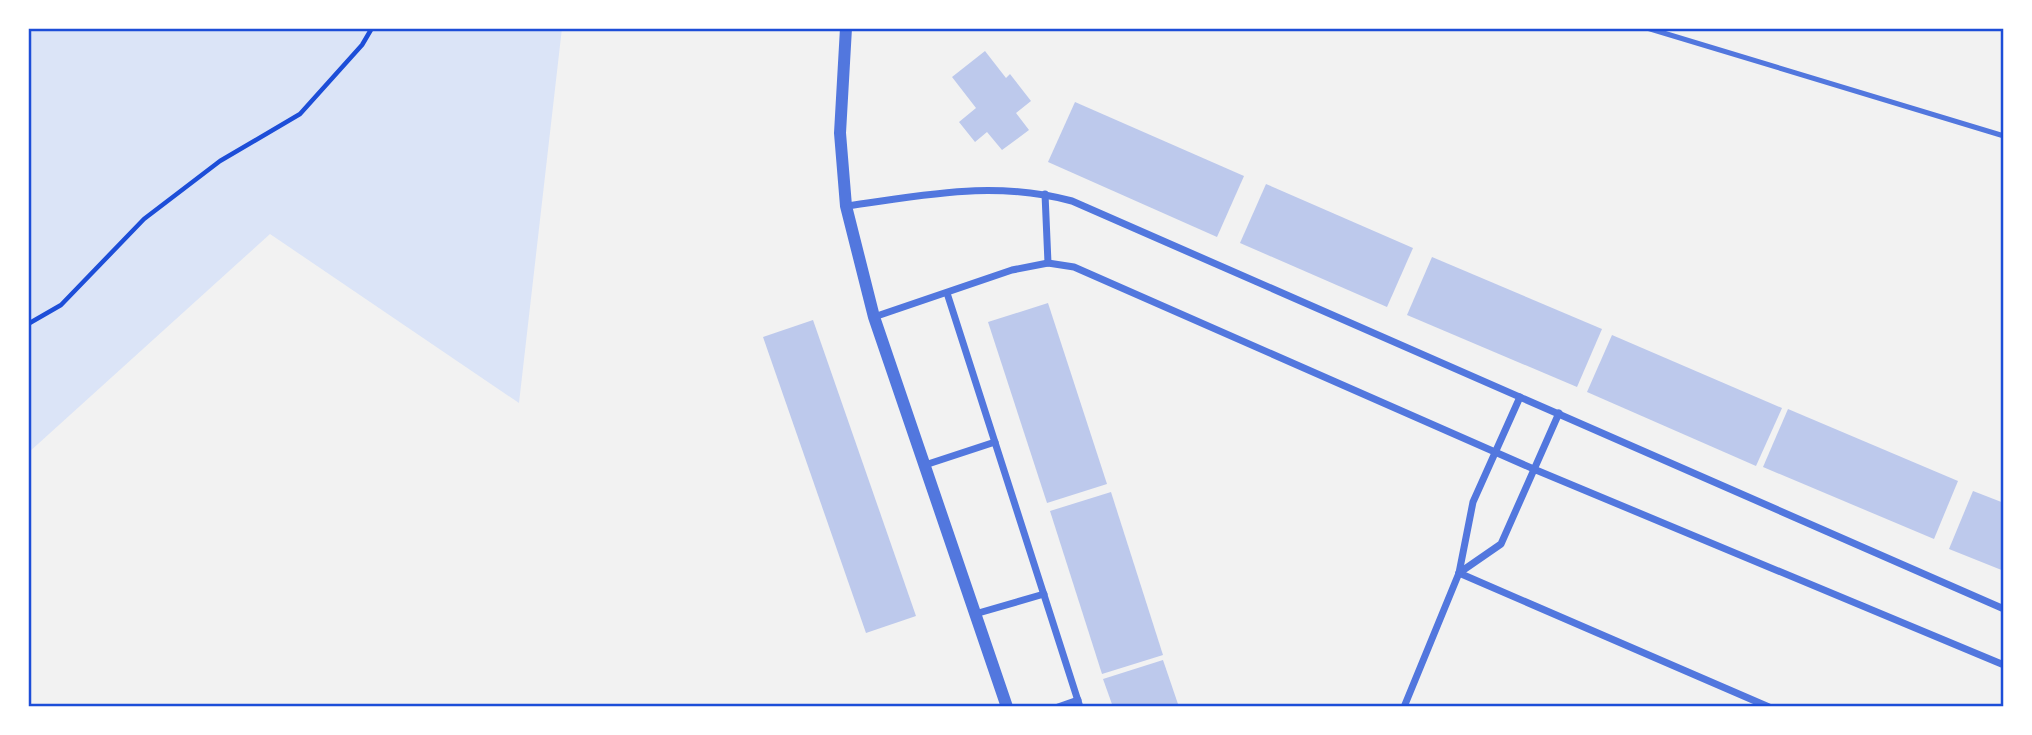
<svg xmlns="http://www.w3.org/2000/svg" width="2032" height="735" viewBox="0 0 2032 735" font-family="'Asap Condensed',sans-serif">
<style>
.green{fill:#dbe4f7}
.building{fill:#bdc9ec}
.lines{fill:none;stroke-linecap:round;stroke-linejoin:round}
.path{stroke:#1d4ed8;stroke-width:4.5}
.service{stroke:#5277de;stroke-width:5}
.minor{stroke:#5277de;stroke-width:7}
.tertiary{stroke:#5277de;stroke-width:12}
.neatline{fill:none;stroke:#1d4ed8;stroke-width:2.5}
</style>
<rect width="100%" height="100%" fill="#f2f2f2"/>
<polygon class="green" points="28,28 562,28 519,403 270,234 28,453"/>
<g class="building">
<polygon points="985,51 1006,78 1010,74 1031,101 1016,113 1029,130 1002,150 987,132 975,142 959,122 976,108 952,77"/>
<polygon points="1075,102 1244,176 1217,237 1048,162"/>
<polygon points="1266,184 1413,248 1387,307 1240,243"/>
<polygon points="1432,257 1602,329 1577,387 1407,315"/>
<polygon points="1048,303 1107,484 1047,503 988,322"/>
<polygon points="813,320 916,616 866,633 763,337"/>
<polygon points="1612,335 1782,408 1756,466 1587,392"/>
<polygon points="1788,409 1958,481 1934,539 1763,467"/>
<polygon points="1973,491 2004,503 2004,571 1949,549"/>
<polygon points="1111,492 1163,655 1102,674 1050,511"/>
<polygon points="1163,660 1179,707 1113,707 1103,679"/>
</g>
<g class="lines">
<polyline class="path" points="28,324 61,305 144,219 220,161 300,114 362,45 372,28"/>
<polyline class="service" points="1647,28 2004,136"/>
<g class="minor">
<polyline points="1045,194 1048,263"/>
<path d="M846,206c81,-11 146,-26 226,-5l932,408"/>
<polyline points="947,293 1080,707"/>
<polyline points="874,317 1012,270 1048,263 1074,267 1536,470 2004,665"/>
<polyline points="925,465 995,442"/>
<polyline points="1459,573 1769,707"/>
<polyline points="1459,573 1501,544 1559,413"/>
<polyline points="975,614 1044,594"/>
<polyline points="1058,707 1078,700"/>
<polyline points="1404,707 1459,573 1473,502 1520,397"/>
</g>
<polyline class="tertiary" points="846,28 840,133 846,206 874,317 1007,707"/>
</g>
<rect width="2032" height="735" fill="none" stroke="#ffffff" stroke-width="60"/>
<rect x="30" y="30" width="1972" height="675" class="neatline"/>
</svg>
